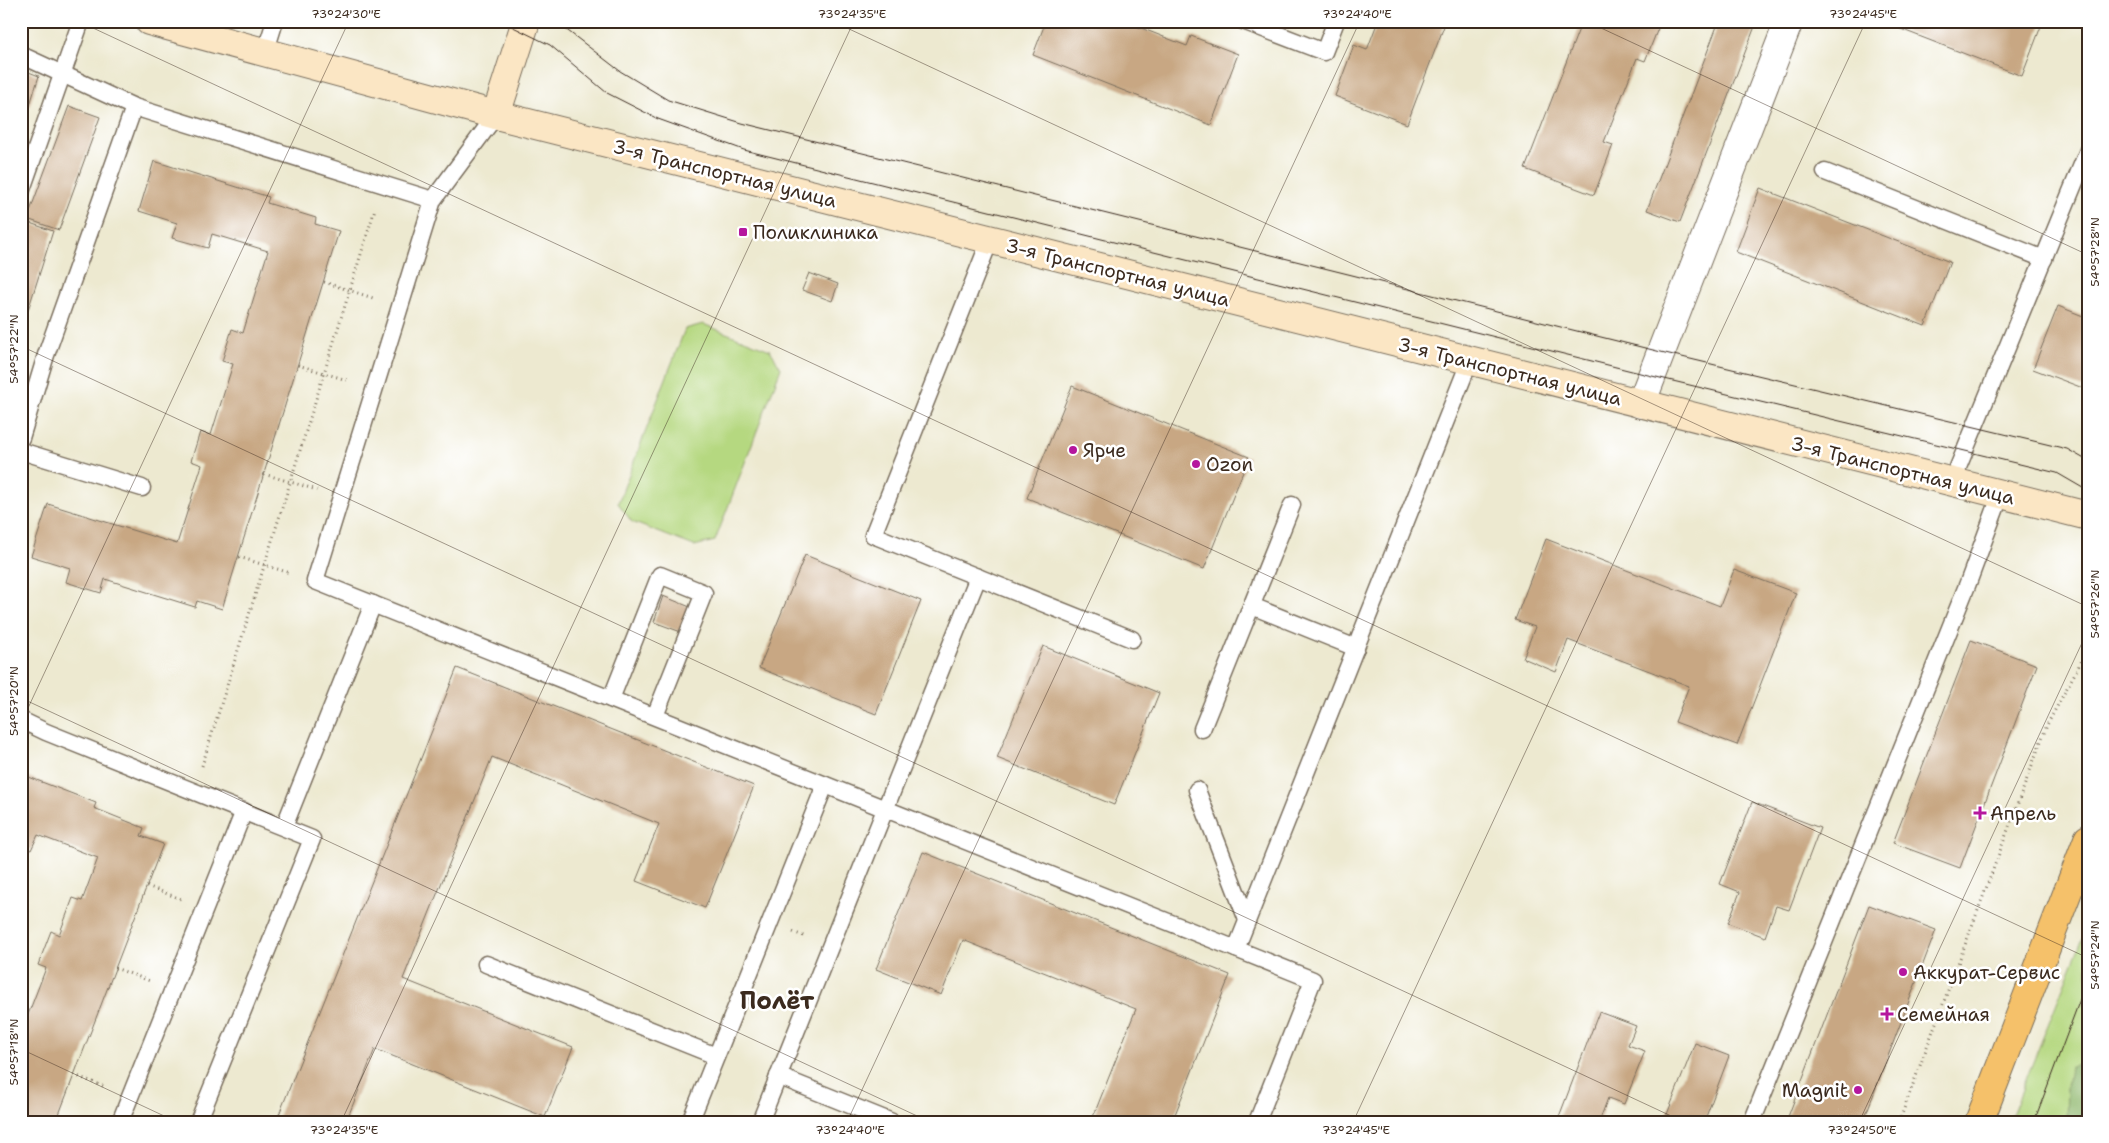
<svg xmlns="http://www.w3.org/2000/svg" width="2109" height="1143" viewBox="0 0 2109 1143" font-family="'Shantell Sans',sans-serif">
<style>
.green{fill:#b5d880;stroke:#78814f}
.forest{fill:#90b86e;stroke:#667146}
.building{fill:#c8a783}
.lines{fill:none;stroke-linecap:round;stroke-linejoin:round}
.lane-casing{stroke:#796d5c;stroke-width:19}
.street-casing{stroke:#796d5c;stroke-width:30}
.secondary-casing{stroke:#796d5c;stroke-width:30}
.primary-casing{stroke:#796d5c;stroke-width:30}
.path{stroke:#796d5c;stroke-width:3;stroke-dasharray:1 4;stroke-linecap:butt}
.lane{stroke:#fff;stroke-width:16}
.street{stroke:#fff;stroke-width:28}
.secondary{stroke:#fbe6c4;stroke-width:28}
.primary{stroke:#f5c16b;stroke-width:28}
.tram{stroke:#3b2a1e;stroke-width:1}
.ticks{fill:none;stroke:#3b2a1e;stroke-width:1;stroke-opacity:0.45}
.poi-dot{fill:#b5179e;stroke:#fff;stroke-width:2}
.labels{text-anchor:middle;stroke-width:5;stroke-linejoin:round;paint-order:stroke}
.street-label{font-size:19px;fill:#3b2a1e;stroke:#fff}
.poi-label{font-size:19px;fill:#3b2a1e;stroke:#fff;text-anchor:start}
.district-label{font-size:24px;font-weight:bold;fill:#3b2a1e;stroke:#fff}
.neatline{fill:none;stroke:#3b2a1e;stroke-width:2}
.ticks-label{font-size:12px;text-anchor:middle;fill:#3b2a1e}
</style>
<rect width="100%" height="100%" fill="#fff"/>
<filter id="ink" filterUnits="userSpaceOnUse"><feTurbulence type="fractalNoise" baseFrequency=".02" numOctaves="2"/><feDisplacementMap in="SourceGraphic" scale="10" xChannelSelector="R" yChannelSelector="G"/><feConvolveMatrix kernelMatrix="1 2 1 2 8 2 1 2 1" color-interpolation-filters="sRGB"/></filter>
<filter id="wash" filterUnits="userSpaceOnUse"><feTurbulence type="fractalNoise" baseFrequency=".0096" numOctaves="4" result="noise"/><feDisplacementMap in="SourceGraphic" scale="20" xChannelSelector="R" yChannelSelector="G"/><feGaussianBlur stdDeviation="1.12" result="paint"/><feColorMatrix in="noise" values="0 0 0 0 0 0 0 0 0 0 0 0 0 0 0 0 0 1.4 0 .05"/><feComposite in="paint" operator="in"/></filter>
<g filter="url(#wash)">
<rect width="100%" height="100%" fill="#ede9d0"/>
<g class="green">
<polygon points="703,324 770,350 781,368 715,541 694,546 632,522 618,503 685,329"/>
<polygon points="2088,925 2088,1122 2009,1122"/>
</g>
<polygon class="forest" points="2083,1064 2088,1074 2088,1122 2066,1122 2067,1087 2070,1066"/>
<g id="blocks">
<g class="building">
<polygon points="1046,21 1123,21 1187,46 1191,36 1238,54 1211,125 1033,55"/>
<polygon points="1378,21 1446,21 1407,124 1335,96 1354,45 1367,50"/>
<polygon points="1582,21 1661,21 1645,61 1637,58 1604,142 1613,145 1594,195 1525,169"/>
<polygon points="1719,21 1757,21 1680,222 1647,210"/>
<polygon points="1880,21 2043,21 2022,76"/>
<polygon points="21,69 39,76 22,130 21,130"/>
<polygon points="69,106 100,117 59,230 27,219"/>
<polygon points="154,161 269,197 267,203 316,218 315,224 339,231 222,609 197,601 195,607 105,579 101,593 66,582 70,568 31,556 48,504 177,544 202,465 191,461 200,432 211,435 233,364 222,361 232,329 243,333 268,251 212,234 208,248 172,238 177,223 139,211"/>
<polygon points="1760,188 1950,262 1925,326 1736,252"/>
<polygon points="21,220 53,231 22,329 21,329"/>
<polygon points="809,273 838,284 832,301 802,290"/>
<polygon points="2058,306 2088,318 2088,390 2033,369"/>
<polygon points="1072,386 1249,457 1204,569 1027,498"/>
<polygon points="1546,539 1720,606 1734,570 1796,593 1737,745 1675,722 1689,686 1568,640 1556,672 1523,658 1535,627 1515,620"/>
<polygon points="805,555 921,601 876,714 759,668"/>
<polygon points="663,596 690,607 681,632 654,622"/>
<polygon points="1971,640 2037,665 1960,868 1893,843"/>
<polygon points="1043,646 1159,693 1114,805 997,758"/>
<polygon points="457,668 754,786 705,908 636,881 659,824 492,757 403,979 573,1047 545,1117 375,1049 346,1122 276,1122"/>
<polygon points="21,774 96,803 94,808 144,828 141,836 163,844 56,1122 21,1122 21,1033 46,968 38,965 51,931 59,935 73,898 82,901 98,858 38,835 31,850 21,846"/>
<polygon points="1752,802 1820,828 1789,910 1776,906 1765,937 1728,923 1740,892 1720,884"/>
<polygon points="923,852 1230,975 1172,1122 1091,1122 1136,1009 963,940 941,995 876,969"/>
<polygon points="1869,905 1936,930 1863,1122 1786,1122"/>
<polygon points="1599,1012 1636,1026 1628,1045 1645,1051 1624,1104 1608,1098 1599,1122 1557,1122"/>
<polygon points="1695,1043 1729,1056 1704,1122 1664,1122"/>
</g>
</g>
</g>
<g filter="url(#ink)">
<use href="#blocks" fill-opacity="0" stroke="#796d5c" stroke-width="1"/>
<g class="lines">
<g class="lane-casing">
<g id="lane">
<polyline points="1243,21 1324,52 1336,21"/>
<polyline points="265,53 275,21"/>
<polyline points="21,55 134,107 46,355 21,438"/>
<polyline points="134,107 433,200"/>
<polyline points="496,115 433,200 315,581 1236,949"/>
<polyline points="1825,172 2044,259"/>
<polyline points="21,192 81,21"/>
<polyline points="990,240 873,535 1132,639"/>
<polyline points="21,451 142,488"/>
<polyline points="1952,482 2088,150"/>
<polyline points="1252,606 1356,648"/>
<polyline points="611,699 660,575 704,593 655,716"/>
<polyline points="21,720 46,732 312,839 198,1122"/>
<polyline points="1202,729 1292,505"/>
<polyline points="1197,790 1247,920"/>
<polyline points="284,827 373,604"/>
<polyline points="486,964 716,1056"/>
<polyline points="778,1076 892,1122"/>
<polyline points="120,1122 244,811"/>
<polyline points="690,1122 825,785"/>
<polyline points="760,1122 978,577"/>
<polyline points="1257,1122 1313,980 1236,949 1470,360"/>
<polyline points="1752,1122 1968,583 2001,494"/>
</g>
</g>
<g class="street-casing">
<polyline id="street" points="1641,404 1789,21"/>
</g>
<g class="secondary-casing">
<g id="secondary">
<polyline points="149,21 496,115 2088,516"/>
<polyline points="496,115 526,21"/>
</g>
</g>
<g class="primary-casing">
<polyline id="primary" points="1979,1122 2088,839"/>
</g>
<g class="path">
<polyline points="324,282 376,299"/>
<polyline points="298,365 350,381"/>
<polyline points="264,474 317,490"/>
<polyline points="239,557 290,573"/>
<polyline points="202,766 375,209"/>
<polyline points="147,886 181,899"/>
<polyline points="793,932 806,937"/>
<polyline points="115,968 150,981"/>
<polyline points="74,1075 106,1087"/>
<polyline points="1899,1122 2047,725 2088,649"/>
</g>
<use href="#lane" class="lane"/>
<use href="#street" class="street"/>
<use href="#secondary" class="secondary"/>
<use href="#primary" class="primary"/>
<g class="tram">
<polyline points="501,21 550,45 607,93 658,119 744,150 1652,376 2057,473 2088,491"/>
<polyline points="555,21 620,71 668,100 742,123 1661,352 2067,449 2088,461"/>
<polyline points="2034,1122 2088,978"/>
</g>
</g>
</g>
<path class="ticks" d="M78,21l2010,937M832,21l1256,586M1586,21l502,234M21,346l1663,776M21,698l909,424M21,723l328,-702M21,1049l156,73M341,1122l513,-1101M847,1122l513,-1101M1353,1122l513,-1101M1859,1122l229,-492"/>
<g class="poi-dot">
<rect x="738" y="227" width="10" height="10" rx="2.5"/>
<circle cx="1073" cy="450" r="5"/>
<circle cx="1196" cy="464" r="5"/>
<path d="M1977.5 805.5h5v5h5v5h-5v5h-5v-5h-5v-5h5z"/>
<circle cx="1903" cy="972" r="5"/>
<path d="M1884.5 1006.5h5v5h5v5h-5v5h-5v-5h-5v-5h5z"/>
<circle cx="1858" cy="1090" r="5"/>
</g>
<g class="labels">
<g class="street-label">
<text transform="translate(725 173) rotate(14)" y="7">3-я Транспортная улица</text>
<text transform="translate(1118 272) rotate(14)" y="7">3-я Транспортная улица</text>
<text transform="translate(1510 371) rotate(14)" y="7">3-я Транспортная улица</text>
<text transform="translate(1903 470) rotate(14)" y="7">3-я Транспортная улица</text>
</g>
<g class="poi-label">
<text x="753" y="239">Поликлиника</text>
<text x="1083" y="457">Ярче</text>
<text x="1206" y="471">Ozon</text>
<text x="1990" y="820">Апрель</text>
<text x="1913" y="979">Аккурат-Сервис</text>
<text x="1897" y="1021">Семейная</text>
<text x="1848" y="1097" text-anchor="end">Magnit</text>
</g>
<g class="district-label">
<text x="777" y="1009">Полёт</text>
</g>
</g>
<rect width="2109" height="1143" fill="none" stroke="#fff" stroke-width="55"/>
<rect x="28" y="28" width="2054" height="1088" class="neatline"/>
<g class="ticks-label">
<text x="346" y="18">73°24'30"E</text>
<text x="852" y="18">73°24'35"E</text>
<text x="1357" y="18">73°24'40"E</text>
<text x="1863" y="18">73°24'45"E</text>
<text transform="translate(2095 252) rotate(-90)" y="4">54°57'28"N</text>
<text transform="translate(14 349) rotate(-90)" y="4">54°57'22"N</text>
<text transform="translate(2095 604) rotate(-90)" y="4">54°57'26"N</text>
<text transform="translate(14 701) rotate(-90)" y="4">54°57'20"N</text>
<text transform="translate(2095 955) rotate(-90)" y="4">54°57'24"N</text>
<text transform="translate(14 1052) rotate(-90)" y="4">54°57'18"N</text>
<text x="344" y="1134">73°24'35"E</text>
<text x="850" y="1134">73°24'40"E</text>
<text x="1356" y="1134">73°24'45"E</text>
<text x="1862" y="1134">73°24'50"E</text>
</g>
</svg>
